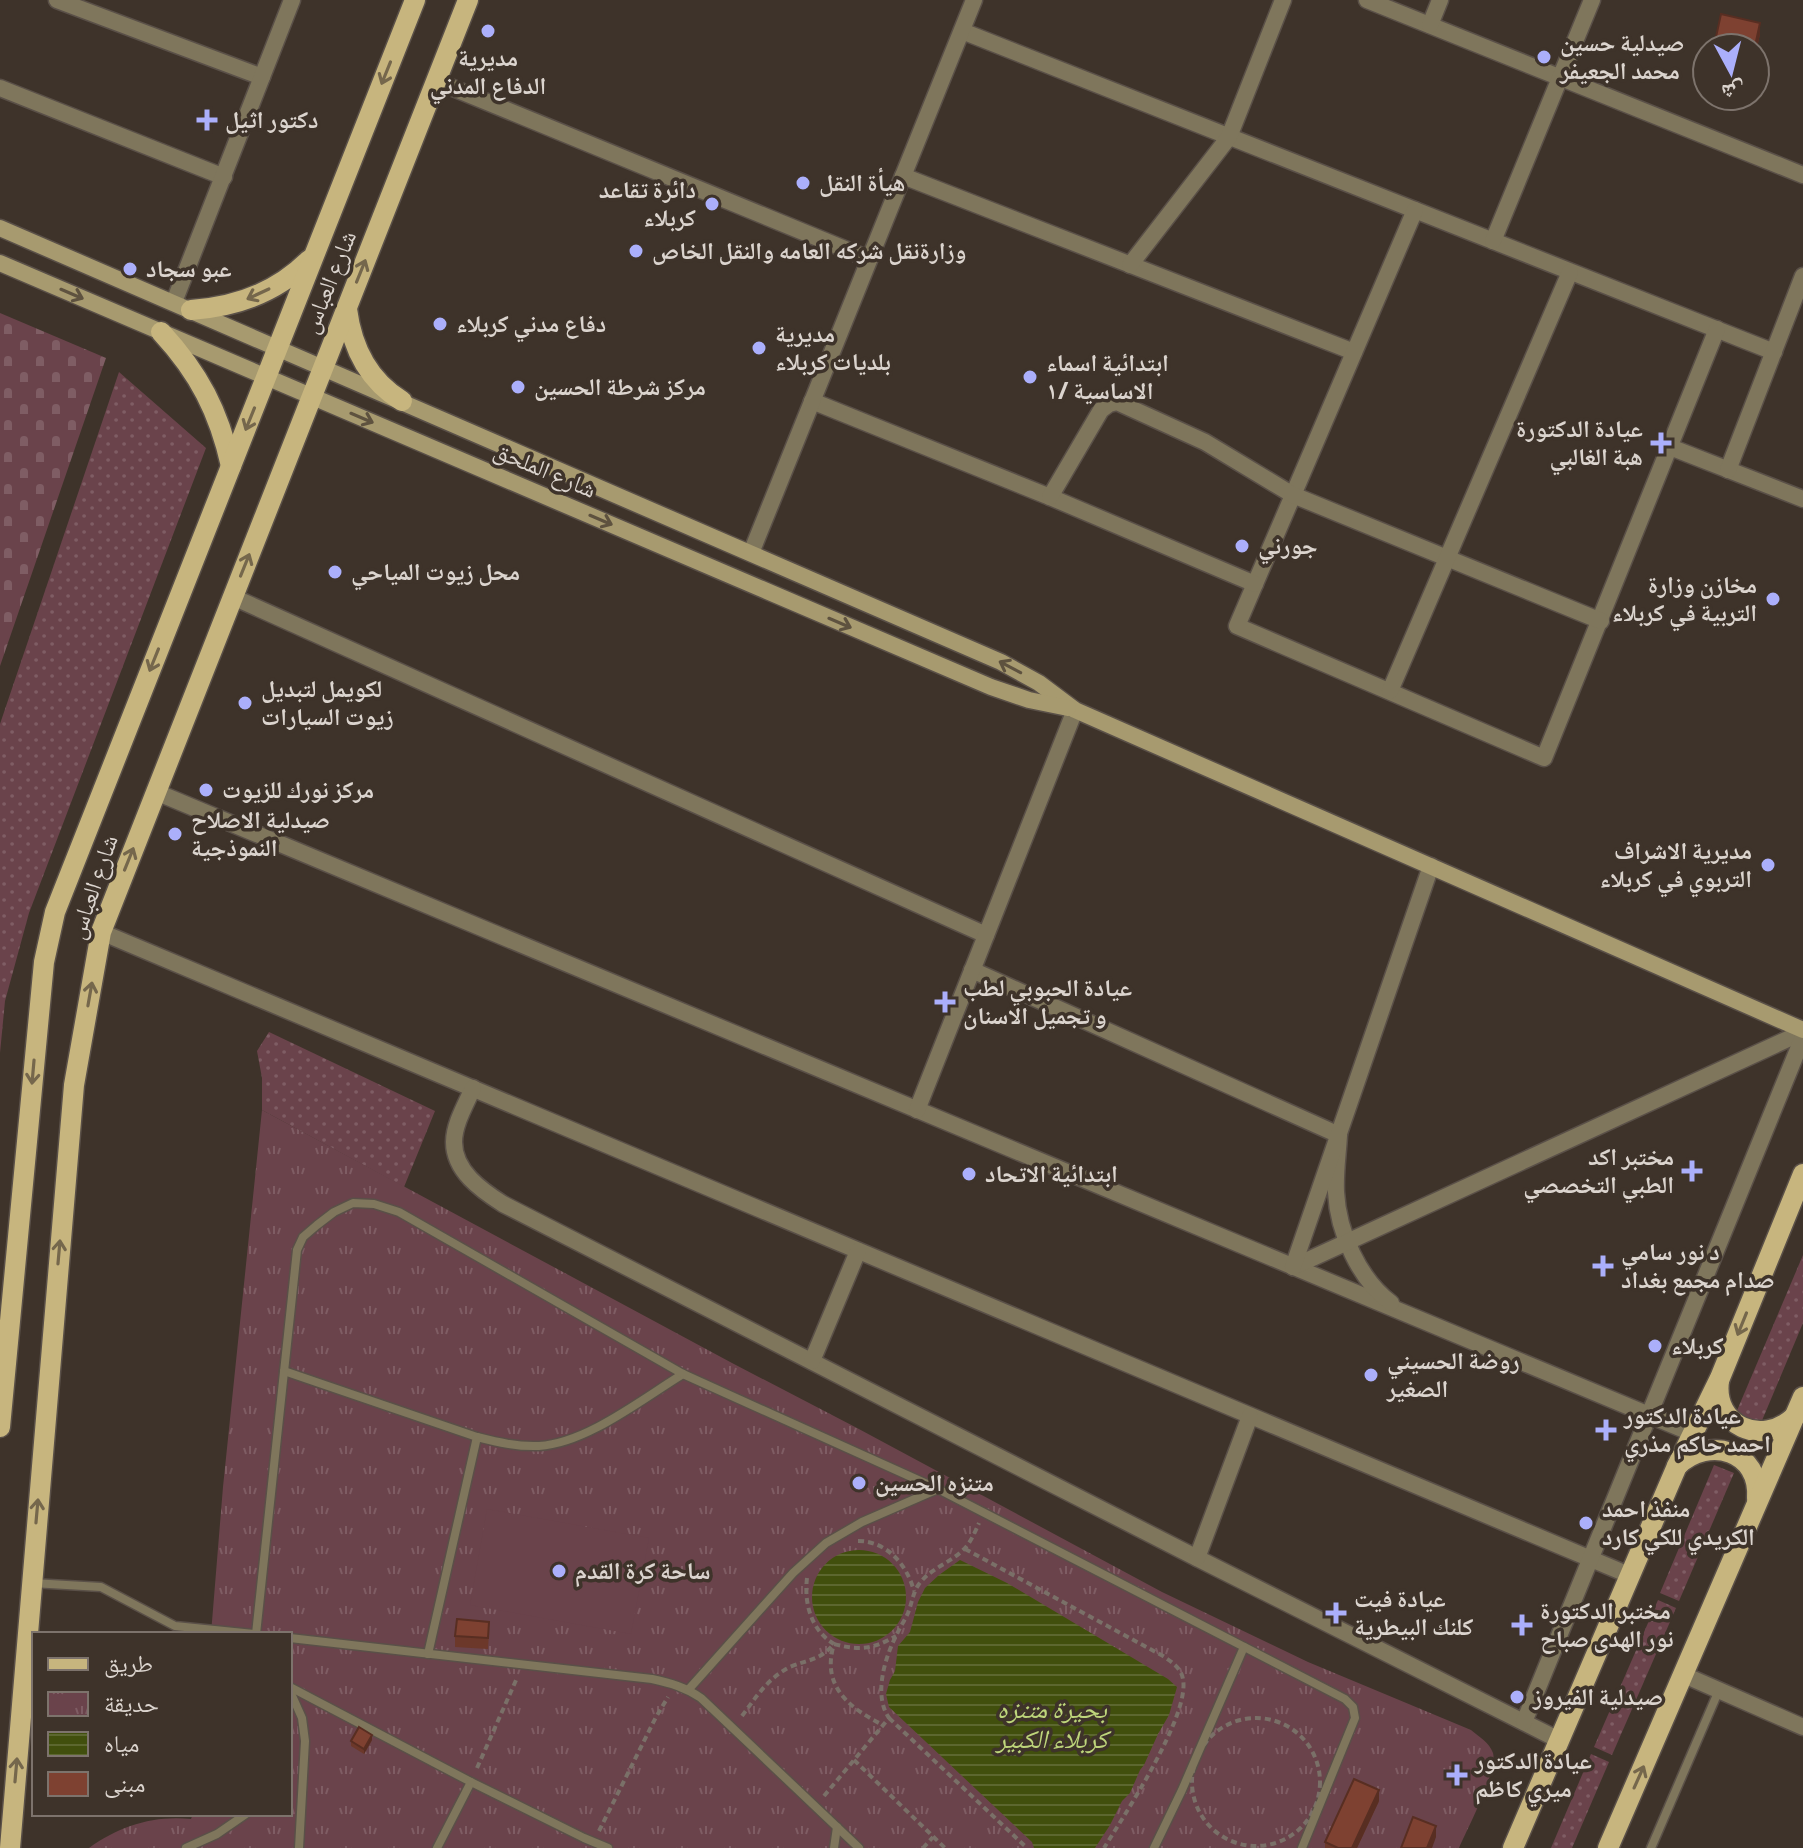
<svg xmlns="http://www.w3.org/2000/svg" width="1803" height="1848" viewBox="0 0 1803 1848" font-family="Commissioner,'Noto Naskh Arabic',sans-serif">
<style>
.grass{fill:url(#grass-dots)}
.cemetery{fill:url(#cemetery-stones)}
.park{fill:url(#park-tufts)}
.pitch{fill:#6a434b}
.water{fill:url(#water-rules)}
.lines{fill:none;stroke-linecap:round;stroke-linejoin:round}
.lane-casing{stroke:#5a5048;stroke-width:11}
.street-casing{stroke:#5a5048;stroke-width:19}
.secondary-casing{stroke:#5a5048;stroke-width:19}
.primary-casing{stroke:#5a5048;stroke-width:23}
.path{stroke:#7a7068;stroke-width:4;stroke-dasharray:6 4;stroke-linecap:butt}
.lane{stroke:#7f765c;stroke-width:8}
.street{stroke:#7f765c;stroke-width:16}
.secondary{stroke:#a79a6f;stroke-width:16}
.primary{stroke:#c7b57e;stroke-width:20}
.wall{fill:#6c382a}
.shaded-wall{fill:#582e22}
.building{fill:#7e4131;stroke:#582e22;stroke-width:2}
.oneway{stroke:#75674c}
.oneway2{stroke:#5e523f}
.poi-dot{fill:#abaffb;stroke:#3e332a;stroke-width:3}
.labels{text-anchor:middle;stroke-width:7;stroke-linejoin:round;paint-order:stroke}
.poi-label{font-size:24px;font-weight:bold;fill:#dbd4ce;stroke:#3e332a;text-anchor:start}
.street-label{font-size:24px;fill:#dbd4ce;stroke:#3e332a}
.water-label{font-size:26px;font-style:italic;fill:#bed67b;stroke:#3e332a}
</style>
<defs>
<pattern id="grass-dots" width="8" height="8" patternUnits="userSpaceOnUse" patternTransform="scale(2)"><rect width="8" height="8" fill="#6a434b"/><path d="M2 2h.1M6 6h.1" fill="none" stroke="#7f5d64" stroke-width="1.8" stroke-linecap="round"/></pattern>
<pattern id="cemetery-stones" width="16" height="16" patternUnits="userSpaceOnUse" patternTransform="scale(2)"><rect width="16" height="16" fill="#6a434b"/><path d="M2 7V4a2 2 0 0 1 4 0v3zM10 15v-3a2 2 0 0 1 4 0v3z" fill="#7f5d64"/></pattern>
<pattern id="park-tufts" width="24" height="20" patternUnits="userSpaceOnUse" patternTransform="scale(2)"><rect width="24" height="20" fill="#6a434b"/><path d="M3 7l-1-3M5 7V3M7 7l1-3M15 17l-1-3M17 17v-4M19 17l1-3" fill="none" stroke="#7f5d64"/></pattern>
<pattern id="water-rules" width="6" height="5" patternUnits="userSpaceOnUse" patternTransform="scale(2)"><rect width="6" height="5" fill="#414f0d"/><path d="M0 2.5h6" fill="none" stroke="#5c672f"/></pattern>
</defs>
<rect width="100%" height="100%" fill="#3e332a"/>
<g class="grass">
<polygon points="119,372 206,448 29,913 5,1001 0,1053 0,724"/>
<polygon points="269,1032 435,1111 404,1187 262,1110 262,1078 257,1051"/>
<polygon points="1803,1255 1803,1323 1755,1437 1730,1427"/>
<polygon points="1714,1465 1734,1473 1679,1601 1660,1593"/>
<polygon points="1658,1600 1676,1608 1612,1755 1594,1747"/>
<polygon points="1591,1754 1609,1762 1572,1848 1551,1848"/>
</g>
<polygon class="cemetery" points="0,313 106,358 0,666"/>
<path class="park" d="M262,1110l470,253 125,65 305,164 146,70 163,68c8,7 18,12 22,23 5,18 -26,76 -34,95h-1370c30,-22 65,-33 102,-29l2,-5h97v-180h-79l12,-147z"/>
<polygon class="pitch" points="487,1509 649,1538 631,1634 470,1605"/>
<g class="water">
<circle cx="859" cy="1597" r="47"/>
<polygon points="960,1560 1007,1583 1168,1679 1177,1687 1169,1715 1158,1734 1144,1765 1140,1770 1130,1793 1122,1801 1110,1825 1095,1848 1034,1848 1032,1842 889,1707 886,1694 890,1680 895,1671 898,1646 910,1632 918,1602 925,1588 939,1575"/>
</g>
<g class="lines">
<g class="lane-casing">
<g id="lane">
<path d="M284,1371l193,66c20,5 40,10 62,9 48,-3 103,-47 144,-72"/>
<polyline points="32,1583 101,1587 175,1626 254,1634"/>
<polyline points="256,1634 297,1250 303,1237 317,1225 334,1212 353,1203 374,1204 399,1212 683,1374 938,1489 1345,1699 1353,1707 1355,1718 1302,1848"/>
<path d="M290,1638l362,41c18,4 33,8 49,19l158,150"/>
<polyline points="428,1654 477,1437"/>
<polyline points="290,1687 471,1782 584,1838 608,1848"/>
<polyline points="689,1689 793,1573 826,1543 862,1522 938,1489"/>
<polyline points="290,1691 302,1718 305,1741 299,1848"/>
<polyline points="186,1848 217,1834 246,1814"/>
<polyline points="437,1848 471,1782"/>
<polyline points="834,1848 837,1827"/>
<polyline points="1154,1848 1182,1790 1244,1647"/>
<polyline points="1651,1848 1719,1690"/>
</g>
</g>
<g class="street-casing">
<g id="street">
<polyline points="57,0 262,77"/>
<polyline points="1367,0 1803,175"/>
<polyline points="1430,25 1440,0"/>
<polyline points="962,31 1774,352"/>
<polyline points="436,81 869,259"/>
<polyline points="0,88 224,177"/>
<polyline points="903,176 1354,352"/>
<polyline points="1415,210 1237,626 1544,758 1717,329"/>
<polyline points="1493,241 1592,0"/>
<polyline points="1130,265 1229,137 1283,0"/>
<polyline points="174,302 292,0"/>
<polyline points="812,401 1050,497 1255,584"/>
<polyline points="1670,447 1803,499"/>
<polyline points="1728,470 1803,276"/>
<polyline points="1050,497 1101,410 1109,404 1117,402 1205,442 1293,495 1601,621"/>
<polyline points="751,553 974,0"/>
<polyline points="233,597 986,935"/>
<polyline points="1390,691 1570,272"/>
<polyline points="156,792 1692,1433"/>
<polyline points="101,932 1629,1575"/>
<path d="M972,970l367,165c-1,19 -4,38 -3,57 2,40 23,87 55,111"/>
<path d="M473,1088c-7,16 -19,36 -19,54 0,29 27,48 49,62l694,354 362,182"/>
<polyline points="917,1110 1075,710"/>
<polyline points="1293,1267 1803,1032"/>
<polyline points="1293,1267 1431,866"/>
<polyline points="812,1361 858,1251"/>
<polyline points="1197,1558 1250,1416"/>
<polyline points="1684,1675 1803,1727"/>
<polyline points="1524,1722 1803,1037"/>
</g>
</g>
<g class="secondary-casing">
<g id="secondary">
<polyline points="0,228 1001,662 1039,683 1075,710 1803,1030"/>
<polyline points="0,263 991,687 1029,700 1068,708"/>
</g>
</g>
<g class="primary-casing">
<g id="primary">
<path d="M347,309c5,39 22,72 55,92"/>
<path d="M191,310c45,-3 86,-18 118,-50"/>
<path d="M161,332c38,41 58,80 70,134"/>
<path d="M1719,1381c-6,45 43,66 75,36"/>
<polyline points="0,1427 44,962 55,912 415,0"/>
<path d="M1677,1466c32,-31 84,-15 80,33"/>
<polyline points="10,1848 74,1085 101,932 468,0"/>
<polyline points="1513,1848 1677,1466 1720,1378 1803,1174"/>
<polyline points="1608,1848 1803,1397"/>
</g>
</g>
<g class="path">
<path d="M858,1541c29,0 49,24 56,50"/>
<path d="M965,1549l198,107c9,6 18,12 20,23 7,37 -58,135 -79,169"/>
<path d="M807,1578c-3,26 4,52 27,66 -13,42 15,64 49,81"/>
<path d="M742,1716c14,-19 26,-38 48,-49 19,-8 29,-6 44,-23 26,7 39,5 62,-8"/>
<polyline points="889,1718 1027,1848"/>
<circle cx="1256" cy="1782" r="64"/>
<polyline points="854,1760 945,1848"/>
<polyline points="477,1768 517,1678"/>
<path d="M824,1796l65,-78c-16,-23 -4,-61 8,-84 3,-7 8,-14 11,-21 4,-10 5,-21 11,-29 12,-16 31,-21 44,-34 7,-6 12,-18 16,-27"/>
<polyline points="599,1831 656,1717 668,1697"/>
<polyline points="923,1848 933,1837"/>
</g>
<use href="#lane" class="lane"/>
<use href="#street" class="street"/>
<use href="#secondary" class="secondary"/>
<use href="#primary" class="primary"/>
</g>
<g class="wall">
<polygon points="1760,34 1755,57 1755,48 1716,48 1716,37"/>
<polygon points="489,1633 488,1649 455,1647 455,1636"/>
<polygon points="372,1740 364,1754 351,1746 351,1741"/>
<polygon points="1379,1801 1357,1848 1325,1848 1325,1842"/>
</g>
<g class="shaded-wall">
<polygon points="1760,23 1760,34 1755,57 1755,46"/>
<polygon points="372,1735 372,1740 364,1754 364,1749"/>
<polygon points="1379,1790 1379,1801 1357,1848 1352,1848"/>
<polygon points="1436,1826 1436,1837 1432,1848 1427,1848"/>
</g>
<g class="building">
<polygon points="1721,14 1760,23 1755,46 1716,37"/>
<polygon points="457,1619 489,1622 488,1638 455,1636"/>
<polygon points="359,1727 372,1735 364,1749 351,1741"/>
<polygon points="1354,1779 1379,1790 1352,1848 1338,1848 1325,1842"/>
<polygon points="1413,1817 1436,1826 1427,1848 1401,1848"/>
</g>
<defs><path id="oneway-shaft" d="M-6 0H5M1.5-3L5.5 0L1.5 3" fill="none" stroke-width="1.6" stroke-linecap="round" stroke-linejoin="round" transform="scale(2)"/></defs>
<g class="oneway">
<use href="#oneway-shaft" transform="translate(386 73) rotate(112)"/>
<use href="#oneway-shaft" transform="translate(361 271) rotate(-68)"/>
<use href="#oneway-shaft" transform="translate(258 294) rotate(155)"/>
<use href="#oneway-shaft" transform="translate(250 419) rotate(112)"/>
<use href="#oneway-shaft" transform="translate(245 565) rotate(-68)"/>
<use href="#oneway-shaft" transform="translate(154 660) rotate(112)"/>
<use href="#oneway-shaft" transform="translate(129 859) rotate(-68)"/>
<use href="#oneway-shaft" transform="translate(90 994) rotate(-80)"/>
<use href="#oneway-shaft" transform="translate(33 1072) rotate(95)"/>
<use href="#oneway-shaft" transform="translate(59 1252) rotate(-85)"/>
<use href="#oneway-shaft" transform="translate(1742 1324) rotate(112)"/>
<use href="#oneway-shaft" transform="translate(37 1511) rotate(-85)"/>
<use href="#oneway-shaft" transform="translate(16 1770) rotate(-85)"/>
<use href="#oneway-shaft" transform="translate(1639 1777) rotate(-66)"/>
</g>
<g class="oneway2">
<use href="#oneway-shaft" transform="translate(72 294) rotate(23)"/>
<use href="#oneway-shaft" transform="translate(362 418) rotate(23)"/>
<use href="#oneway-shaft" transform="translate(601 520) rotate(23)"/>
<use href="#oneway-shaft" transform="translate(840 623) rotate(23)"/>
<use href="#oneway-shaft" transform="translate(1010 667) rotate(-152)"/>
</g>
<g class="poi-dot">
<circle cx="488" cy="31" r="8"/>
<circle cx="1544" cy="57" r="8"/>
<path d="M203 108h8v8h8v8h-8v8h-8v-8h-8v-8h8z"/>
<circle cx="803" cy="183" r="8"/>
<circle cx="712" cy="204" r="8"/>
<circle cx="636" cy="251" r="8"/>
<circle cx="130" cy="269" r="8"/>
<circle cx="440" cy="324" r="8"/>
<circle cx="759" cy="348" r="8"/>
<circle cx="1030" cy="377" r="8"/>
<circle cx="518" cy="387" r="8"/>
<path d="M1657 431h8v8h8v8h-8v8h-8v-8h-8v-8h8z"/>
<circle cx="1242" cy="546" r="8"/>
<circle cx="335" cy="572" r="8"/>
<circle cx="1773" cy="599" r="8"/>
<circle cx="245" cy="703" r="8"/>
<circle cx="206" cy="790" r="8"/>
<circle cx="175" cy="834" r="8"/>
<circle cx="1768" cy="865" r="8"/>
<path d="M941 990h8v8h8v8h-8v8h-8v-8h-8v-8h8z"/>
<path d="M1688 1159h8v8h8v8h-8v8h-8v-8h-8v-8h8z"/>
<circle cx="969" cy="1174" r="8"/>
<path d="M1599 1254h8v8h8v8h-8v8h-8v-8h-8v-8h8z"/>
<circle cx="1655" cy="1346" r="8"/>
<circle cx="1371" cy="1375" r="8"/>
<path d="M1602 1418h8v8h8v8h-8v8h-8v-8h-8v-8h8z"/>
<circle cx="859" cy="1483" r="8"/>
<circle cx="1586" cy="1523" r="8"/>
<circle cx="559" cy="1571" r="8"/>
<path d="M1332 1601h8v8h8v8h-8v8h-8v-8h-8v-8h8z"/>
<path d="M1518 1613h8v8h8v8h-8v8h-8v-8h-8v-8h8z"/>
<circle cx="1517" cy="1697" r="8"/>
<path d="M1453 1763h8v8h8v8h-8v8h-8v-8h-8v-8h8z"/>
</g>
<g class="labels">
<g class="poi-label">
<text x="1560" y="51">صيدلية حسين<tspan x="1560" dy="28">محمد الجعيفر</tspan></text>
<text x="488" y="66" text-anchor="middle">مديرية<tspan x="488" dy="28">الدفاع المدني</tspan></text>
<text x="225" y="128">دكتور اثيل</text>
<text x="819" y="191">هيأة النقل</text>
<text x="696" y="198" text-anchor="end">دائرة تقاعد<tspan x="696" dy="28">كربلاء</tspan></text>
<text x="652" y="259">وزارةنقل شركه العامه والنقل الخاص</text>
<text x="146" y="277">عبو سجاد</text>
<text x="456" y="332">دفاع مدني كربلاء</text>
<text x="775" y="342">مديرية<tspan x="775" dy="28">بلديات كربلاء</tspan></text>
<text x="1046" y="371">ابتدائية اسماء<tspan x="1046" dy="28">الاساسية /١</tspan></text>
<text x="534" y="395">مركز شرطة الحسين</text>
<text x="1643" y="437" text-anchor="end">عيادة الدكتورة<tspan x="1643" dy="28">هبة الغالبي</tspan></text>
<text x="1258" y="554">جورني</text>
<text x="351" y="580">محل زيوت المياحي</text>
<text x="1757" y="593" text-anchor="end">مخازن وزارة<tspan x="1757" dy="28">التربية في كربلاء</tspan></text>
<text x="261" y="697">لكويمل لتبديل<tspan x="261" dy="28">زيوت السيارات</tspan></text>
<text x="222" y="798">مركز نورك للزيوت</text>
<text x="191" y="828">صيدلية الاصلاح<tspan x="191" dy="28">النموذجية</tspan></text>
<text x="1752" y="859" text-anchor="end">مديرية الاشراف<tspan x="1752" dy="28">التربوي في كربلاء</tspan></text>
<text x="963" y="996">عيادة الحبوبي لطب<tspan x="963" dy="28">و تجميل الاسنان</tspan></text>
<text x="1674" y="1165" text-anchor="end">مختبر اكد<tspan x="1674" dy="28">الطبي التخصصي</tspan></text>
<text x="985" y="1182">ابتدائية الاتحاد</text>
<text x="1621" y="1260">د نور سامي<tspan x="1621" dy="28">صدام مجمع بغداد</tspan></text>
<text x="1671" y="1354">كربلاء</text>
<text x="1387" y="1369">روضة الحسيني<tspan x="1387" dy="28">الصغير</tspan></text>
<text x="1624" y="1424">عيادة الدكتور<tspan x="1624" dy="28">احمد حاكم مذري</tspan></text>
<text x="875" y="1491">متنزه الحسين</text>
<text x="1602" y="1517">منفذ احمد<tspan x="1602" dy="28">الكريدي للكي كارد</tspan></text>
<text x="575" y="1579">ساحة كرة القدم</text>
<text x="1354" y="1607">عيادة فيت<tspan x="1354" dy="28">كلنك البيطرية</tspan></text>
<text x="1540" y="1619">مختبر الدكتورة<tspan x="1540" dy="28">نور الهدى صباح</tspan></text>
<text x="1533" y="1705">صيدلية الفيروز</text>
<text x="1475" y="1769">عيادة الدكتور<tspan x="1475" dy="28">ميري كاظم</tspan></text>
</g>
<g class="street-label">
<text transform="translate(329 282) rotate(-68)" y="8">شارع العباس</text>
<text transform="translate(545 470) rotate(23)" y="8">شارع الملحق</text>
<text transform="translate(93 887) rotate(-71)" y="8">شارع العباس</text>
</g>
<g class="water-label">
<text x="1052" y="1718">بحيرة متنزه<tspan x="1052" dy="30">كربلاء الكبير</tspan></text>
</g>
</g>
<rect x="32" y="1632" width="260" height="184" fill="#3e332a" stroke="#7d736c" stroke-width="2"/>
<rect x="48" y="1658" width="40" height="12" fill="#c7b57e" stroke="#7d736c" stroke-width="2"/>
<text x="104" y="1672" font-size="24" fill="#dbd4ce">طريق</text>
<rect x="48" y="1692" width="40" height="24" fill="url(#park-tufts)" stroke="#7d736c" stroke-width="2"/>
<text x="104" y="1712" font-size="24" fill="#dbd4ce">حديقة</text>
<rect x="48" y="1732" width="40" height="24" fill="url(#water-rules)" stroke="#7d736c" stroke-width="2"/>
<text x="104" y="1752" font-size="24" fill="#dbd4ce">مياه</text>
<rect x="48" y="1772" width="40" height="24" fill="#7e4131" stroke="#7d736c" stroke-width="2"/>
<text x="104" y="1792" font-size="24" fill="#dbd4ce">مبنى</text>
<g transform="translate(1731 72) rotate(173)"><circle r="38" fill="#3e332a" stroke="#7d736c" stroke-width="2"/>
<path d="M0-6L14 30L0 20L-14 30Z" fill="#abaffb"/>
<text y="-12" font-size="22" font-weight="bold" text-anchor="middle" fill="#dbd4ce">ش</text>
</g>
</svg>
